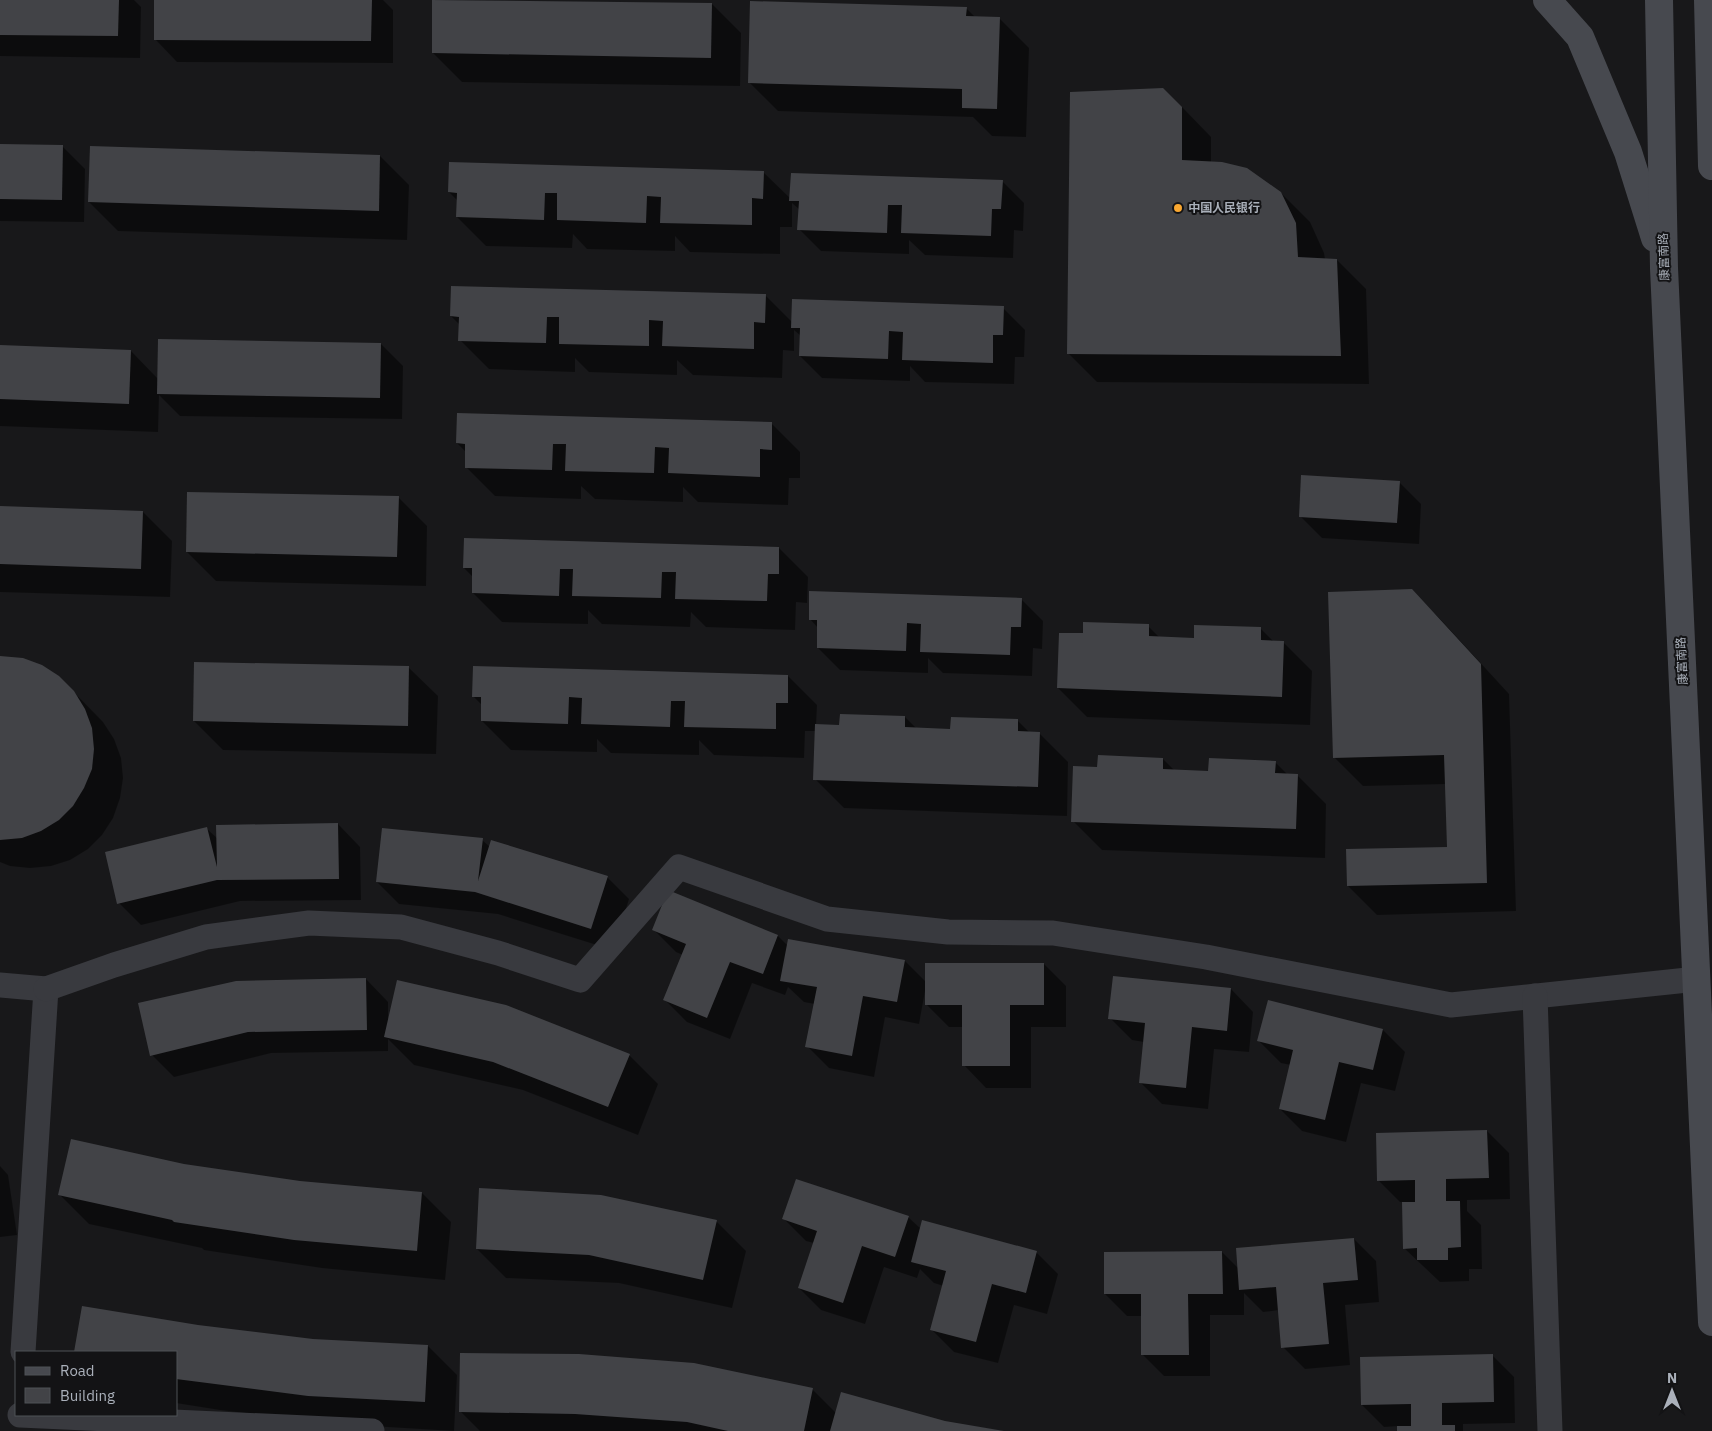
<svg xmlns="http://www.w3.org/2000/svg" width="1712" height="1431" viewBox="0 0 1712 1431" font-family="'IBM Plex Sans','Noto Sans SC',sans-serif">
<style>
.shadow{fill:#0007}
.building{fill:#424347}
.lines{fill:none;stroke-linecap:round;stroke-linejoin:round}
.minor{stroke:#393a3f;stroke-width:25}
.secondary{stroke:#47494f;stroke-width:28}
.poi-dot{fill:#f9a731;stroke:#131315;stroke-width:2}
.labels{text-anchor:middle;stroke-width:4;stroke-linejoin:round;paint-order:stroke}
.poi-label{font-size:12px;font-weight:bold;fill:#aab0ba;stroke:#131315;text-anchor:start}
.street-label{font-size:12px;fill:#aab0ba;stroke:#131315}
</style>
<rect width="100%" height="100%" fill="#18181a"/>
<g class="shadow">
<polygon points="0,0 134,0 141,7 140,58 0,56"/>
<polygon points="156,0 383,0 393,10 393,63 177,62 155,39"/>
<polygon points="434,0 712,4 741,33 740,86 462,82 433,53"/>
<polygon points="966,8 976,18 1000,19 1029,48 1026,137 992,136 973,117 778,111 749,82"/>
<polygon points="1182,107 1211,137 1211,163 1281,193 1310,222 1324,253 1325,259 1337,260 1366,289 1369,384 1097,382 1068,353"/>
<polygon points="0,146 63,147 85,169 84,222 0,221"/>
<polygon points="380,156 409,185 407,240 118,231 89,202"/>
<polygon points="763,172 791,199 1002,181 1024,203 1023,231 1014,230 1013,258 925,255 909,240 909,254 821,251 799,229 800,210 792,203 792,227 780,227 780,254 690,252 675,236 675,251 587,249 573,234 572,248 486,246 457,217 458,201 449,192"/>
<polygon points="766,296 792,322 1003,308 1025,330 1024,357 1015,357 1014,384 925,382 910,366 910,381 822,378 800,356 801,336 794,330 794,351 783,350 782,378 693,375 677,360 677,375 589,372 575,358 575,372 489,369 460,340 460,325 451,316"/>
<polygon points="381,344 403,366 402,419 180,416 159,395 158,432 0,426 0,346 131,351 158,379"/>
<polygon points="771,423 800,452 800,478 789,478 788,505 698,502 683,487 683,502 595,499 581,486 581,499 495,496 466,467 466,452 457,443"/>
<polygon points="1399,482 1421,504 1419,544 1322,538 1300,516"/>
<polygon points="398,497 427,526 426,586 216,581 187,552"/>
<polygon points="0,508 143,512 172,541 170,597 0,592"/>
<polygon points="779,548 808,577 807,603 796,602 795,630 706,627 691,612 690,627 602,624 588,610 588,624 502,622 473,593 473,577 464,568"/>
<polygon points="1411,590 1441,620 1509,694 1516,911 1377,915 1348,886 1448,848 1446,784 1363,786 1334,757"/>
<polygon points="1021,599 1043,621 1042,649 1033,648 1032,676 943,673 928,658 928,673 840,670 818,648 818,628 810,619"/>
<polygon points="1148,626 1160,638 1195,639 1261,629 1273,641 1283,642 1312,671 1310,725 1087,717 1058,688"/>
<polygon points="0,657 59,677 103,722 114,739 121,758 123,778 120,798 113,818 102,835 88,849 70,860 51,866 30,868 10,866 0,862"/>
<polygon points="409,668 438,696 436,754 223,750 194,721"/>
<polygon points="788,676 817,705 816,725 840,726 905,717 917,729 951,730 1017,720 1030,733 1039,733 1068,762 1067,816 844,808 815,779 816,731 805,731 804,758 714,755 699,740 699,755 611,753 597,739 597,752 511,750 482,721 482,705 473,696"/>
<polygon points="1163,759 1175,771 1209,772 1275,762 1288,775 1297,775 1326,804 1325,858 1102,850 1073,821 1098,768"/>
<polygon points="338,824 360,847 361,900 240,901 141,925 119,903 207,829 218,839"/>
<polygon points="482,840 490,847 607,877 629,899 613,950 498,914 399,904 377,882"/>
<polygon points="654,930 778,936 788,946 905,961 927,983 1044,964 1066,986 1066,1027 1031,1027 1031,1088 986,1088 964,1065 964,1027 949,1027 927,1005 925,991 919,1024 885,1017 874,1077 829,1068 807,1046 815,1004 804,1002 788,987 785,995 752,983 730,1039 687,1022 665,1000 683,955 676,952"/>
<polygon points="366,979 388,1002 388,1020 629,1055 658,1084 638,1135 523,1090 414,1065 388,1039 388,1051 271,1053 174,1077 152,1055"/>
<polygon points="1231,989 1253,1012 1249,1052 1214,1049 1208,1109 1162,1104 1140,1082 1144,1042 1132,1040 1110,1018"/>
<polygon points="1383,1030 1405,1052 1395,1091 1361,1083 1346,1142 1302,1131 1280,1109 1291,1065 1281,1063 1259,1041"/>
<polygon points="1487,1131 1509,1153 1510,1199 1467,1200 1467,1211 1481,1225 1482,1269 1469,1269 1469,1281 1440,1282 1404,1248 1403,1202 1400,1202 1378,1180"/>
<polygon points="0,1166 8,1175 17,1235 0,1237"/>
<polygon points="184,1166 300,1182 422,1193 451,1222 445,1280 322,1268 204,1250 202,1248 89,1224 60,1195"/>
<polygon points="908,1217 921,1229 1036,1252 1058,1274 1047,1314 1014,1305 998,1363 954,1352 932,1330 944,1286 934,1283 920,1269 917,1278 884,1267 865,1324 821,1310 799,1288 814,1243 806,1241 784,1219"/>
<polygon points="717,1222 746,1251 732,1308 619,1283 506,1278 477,1249"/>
<polygon points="1354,1239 1376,1261 1379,1302 1345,1305 1350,1365 1305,1369 1283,1347 1279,1310 1263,1312 1244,1293 1244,1315 1210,1315 1210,1376 1164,1376 1142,1354 1142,1316 1127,1316 1105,1294 1222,1252 1239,1269"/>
<polygon points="83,1307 197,1327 312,1340 428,1346 457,1375 454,1431 338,1424 220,1410 176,1403 176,1352 75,1352"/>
<polygon points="1492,1355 1514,1377 1515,1423 1463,1424 1463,1431 1399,1431 1398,1426 1384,1427 1362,1405"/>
<polygon points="812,1389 836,1413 945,1422 1003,1431 480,1431 460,1411"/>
</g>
<g class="building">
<polygon points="0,0 119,0 118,36 0,35"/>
<polygon points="154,0 372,0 371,41 154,40"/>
<polygon points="432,0 712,3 711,58 432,53"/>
<polygon points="750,1 967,7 966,16 1000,17 997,109 962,108 962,89 748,83"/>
<polygon points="1163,88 1182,107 1182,160 1222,162 1247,168 1281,192 1296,223 1298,257 1337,259 1341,356 1067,354 1070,92"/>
<polygon points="0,144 63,145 62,200 0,199"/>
<polygon points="90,146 380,155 379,211 88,202"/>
<polygon points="449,162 764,171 763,199 752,198 752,225 660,223 661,197 647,196 646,223 557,220 557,193 545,193 544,220 456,217 457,193 448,192"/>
<polygon points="791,173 1003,180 1001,209 992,209 991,236 901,233 902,205 888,205 887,233 797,230 799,201 789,201"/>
<polygon points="451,286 766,294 765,323 754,322 754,349 662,346 663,321 649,320 649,346 559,344 559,317 547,317 546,343 458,341 459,317 450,316"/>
<polygon points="792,299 1004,306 1003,335 993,335 993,363 902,360 903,332 889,331 888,359 799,356 800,328 791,328"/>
<polygon points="158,339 381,343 380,398 157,394"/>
<polygon points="0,345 131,350 129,404 0,399"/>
<polygon points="457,413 772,422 772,450 760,449 760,477 668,473 669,448 655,447 654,473 565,471 566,444 553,444 552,470 465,468 465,444 456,443"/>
<polygon points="1301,475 1400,481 1397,523 1299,517"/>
<polygon points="187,492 399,496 397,557 186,552"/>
<polygon points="0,506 143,511 141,569 0,564"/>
<polygon points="464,538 779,547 779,574 768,574 767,601 675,599 676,572 662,572 661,598 572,596 573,569 560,569 559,596 472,593 472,568 463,568"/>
<polygon points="1412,589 1481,664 1487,883 1347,886 1346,849 1447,847 1444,755 1333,758 1328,592"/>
<polygon points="809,591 1022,598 1021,627 1011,627 1010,655 920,652 921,624 907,623 906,651 817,648 817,620 809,620"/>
<polygon points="1083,622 1149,624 1149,636 1194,638 1194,625 1261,627 1261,640 1284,641 1282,697 1057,688 1059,633 1083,633"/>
<polygon points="0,656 23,658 42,665 59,676 74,691 85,709 92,728 94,749 92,769 84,788 73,806 59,820 41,831 22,838 0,840"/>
<polygon points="194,662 409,666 408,726 193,721"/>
<polygon points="473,666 788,675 788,703 776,703 776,729 684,727 685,701 671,701 670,727 581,724 582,698 569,697 568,724 481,721 481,697 472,697"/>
<polygon points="840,714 905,716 905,727 950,729 951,717 1018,719 1018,731 1040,732 1038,787 813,780 815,724 839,725"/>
<polygon points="1098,755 1163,758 1163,769 1208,771 1209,758 1276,761 1275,773 1298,774 1296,829 1071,822 1073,766 1097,767"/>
<polygon points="338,823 339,879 217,880 117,904 105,852 207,827 217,867 216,825"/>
<polygon points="382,828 483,838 478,881 491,840 608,876 591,929 475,892 376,882"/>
<polygon points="668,890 778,935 763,974 730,962 707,1018 663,1000 686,944 652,930"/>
<polygon points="788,939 905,960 897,1002 863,996 852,1056 805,1047 817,987 780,981"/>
<polygon points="925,963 1044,963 1044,1005 1010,1005 1010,1066 962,1066 962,1005 925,1005"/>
<polygon points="1113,976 1231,988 1227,1031 1192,1027 1186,1088 1139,1083 1145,1023 1108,1019"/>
<polygon points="366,978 367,1030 248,1032 150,1056 138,1003 236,981"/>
<polygon points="397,980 506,1005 630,1054 608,1107 493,1062 384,1037"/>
<polygon points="1268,1000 1383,1029 1373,1070 1339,1062 1325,1120 1279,1109 1293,1050 1257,1041"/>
<polygon points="1487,1130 1489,1178 1446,1179 1446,1201 1460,1201 1461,1247 1448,1248 1448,1260 1417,1260 1417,1248 1403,1249 1402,1202 1415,1202 1415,1180 1377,1181 1376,1133"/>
<polygon points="71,1139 184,1164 300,1181 422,1192 417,1251 294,1240 174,1222 172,1220 58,1195"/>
<polygon points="796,1179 909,1216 895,1257 862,1246 843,1303 798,1288 817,1231 782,1219"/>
<polygon points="479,1188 601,1195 717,1220 703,1280 589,1255 476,1249"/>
<polygon points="922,1220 1037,1251 1026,1293 992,1284 976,1342 930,1330 946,1271 911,1262"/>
<polygon points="1354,1238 1358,1280 1323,1283 1329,1344 1281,1348 1276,1287 1239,1290 1236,1248"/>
<polygon points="1222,1251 1223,1294 1188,1294 1189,1355 1141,1355 1141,1294 1104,1294 1104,1252"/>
<polygon points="82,1306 198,1325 313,1339 428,1345 425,1402 308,1396 176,1379 176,1352 74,1352"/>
<polygon points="460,1353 579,1354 694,1363 813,1388 804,1431 728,1431 687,1422 575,1414 459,1412"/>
<polygon points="1493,1354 1494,1402 1442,1403 1442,1425 1455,1425 1455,1431 1397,1431 1397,1426 1411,1426 1411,1404 1361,1405 1360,1357"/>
<polygon points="841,1392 945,1421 1004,1431 830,1431"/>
</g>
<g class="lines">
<g class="minor">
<polyline points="0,985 46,989 23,1352"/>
<polyline points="46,989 114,965 206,937 309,923 401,927 498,953 580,980 679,867 827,919 948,932 1053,933 1206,957 1451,1005 1697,979"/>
<polyline points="1535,996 1550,1431"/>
<polyline points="20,1415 372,1431"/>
</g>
<g class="secondary">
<polyline points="1547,0 1580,37 1628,152 1655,238"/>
<polyline points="1659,0 1664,268 1712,1322"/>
<polyline points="1708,0 1712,166"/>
</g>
</g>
<circle class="poi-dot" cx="1178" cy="208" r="5"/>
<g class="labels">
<g class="poi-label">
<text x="1188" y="212">中国人民银行</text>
</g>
<g class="street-label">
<text transform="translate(1664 257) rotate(-92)" y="4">康富南路</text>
<text transform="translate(1682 661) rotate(-93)" y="4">康富南路</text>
</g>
</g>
<rect x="15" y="1351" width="162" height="65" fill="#131315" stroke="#4f5257"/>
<rect x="25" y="1367" width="25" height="8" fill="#47494f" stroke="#4f5257"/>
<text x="60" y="1376" font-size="15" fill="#aab0ba">Road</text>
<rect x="25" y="1388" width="25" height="15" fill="#424347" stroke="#4f5257"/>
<text x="60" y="1401" font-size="15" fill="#aab0ba">Building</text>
<g transform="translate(1672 1391)" stroke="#131315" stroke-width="4" paint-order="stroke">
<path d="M0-4L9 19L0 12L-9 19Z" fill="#aab0ba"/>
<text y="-8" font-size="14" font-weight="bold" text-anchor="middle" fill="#aab0ba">N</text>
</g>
</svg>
